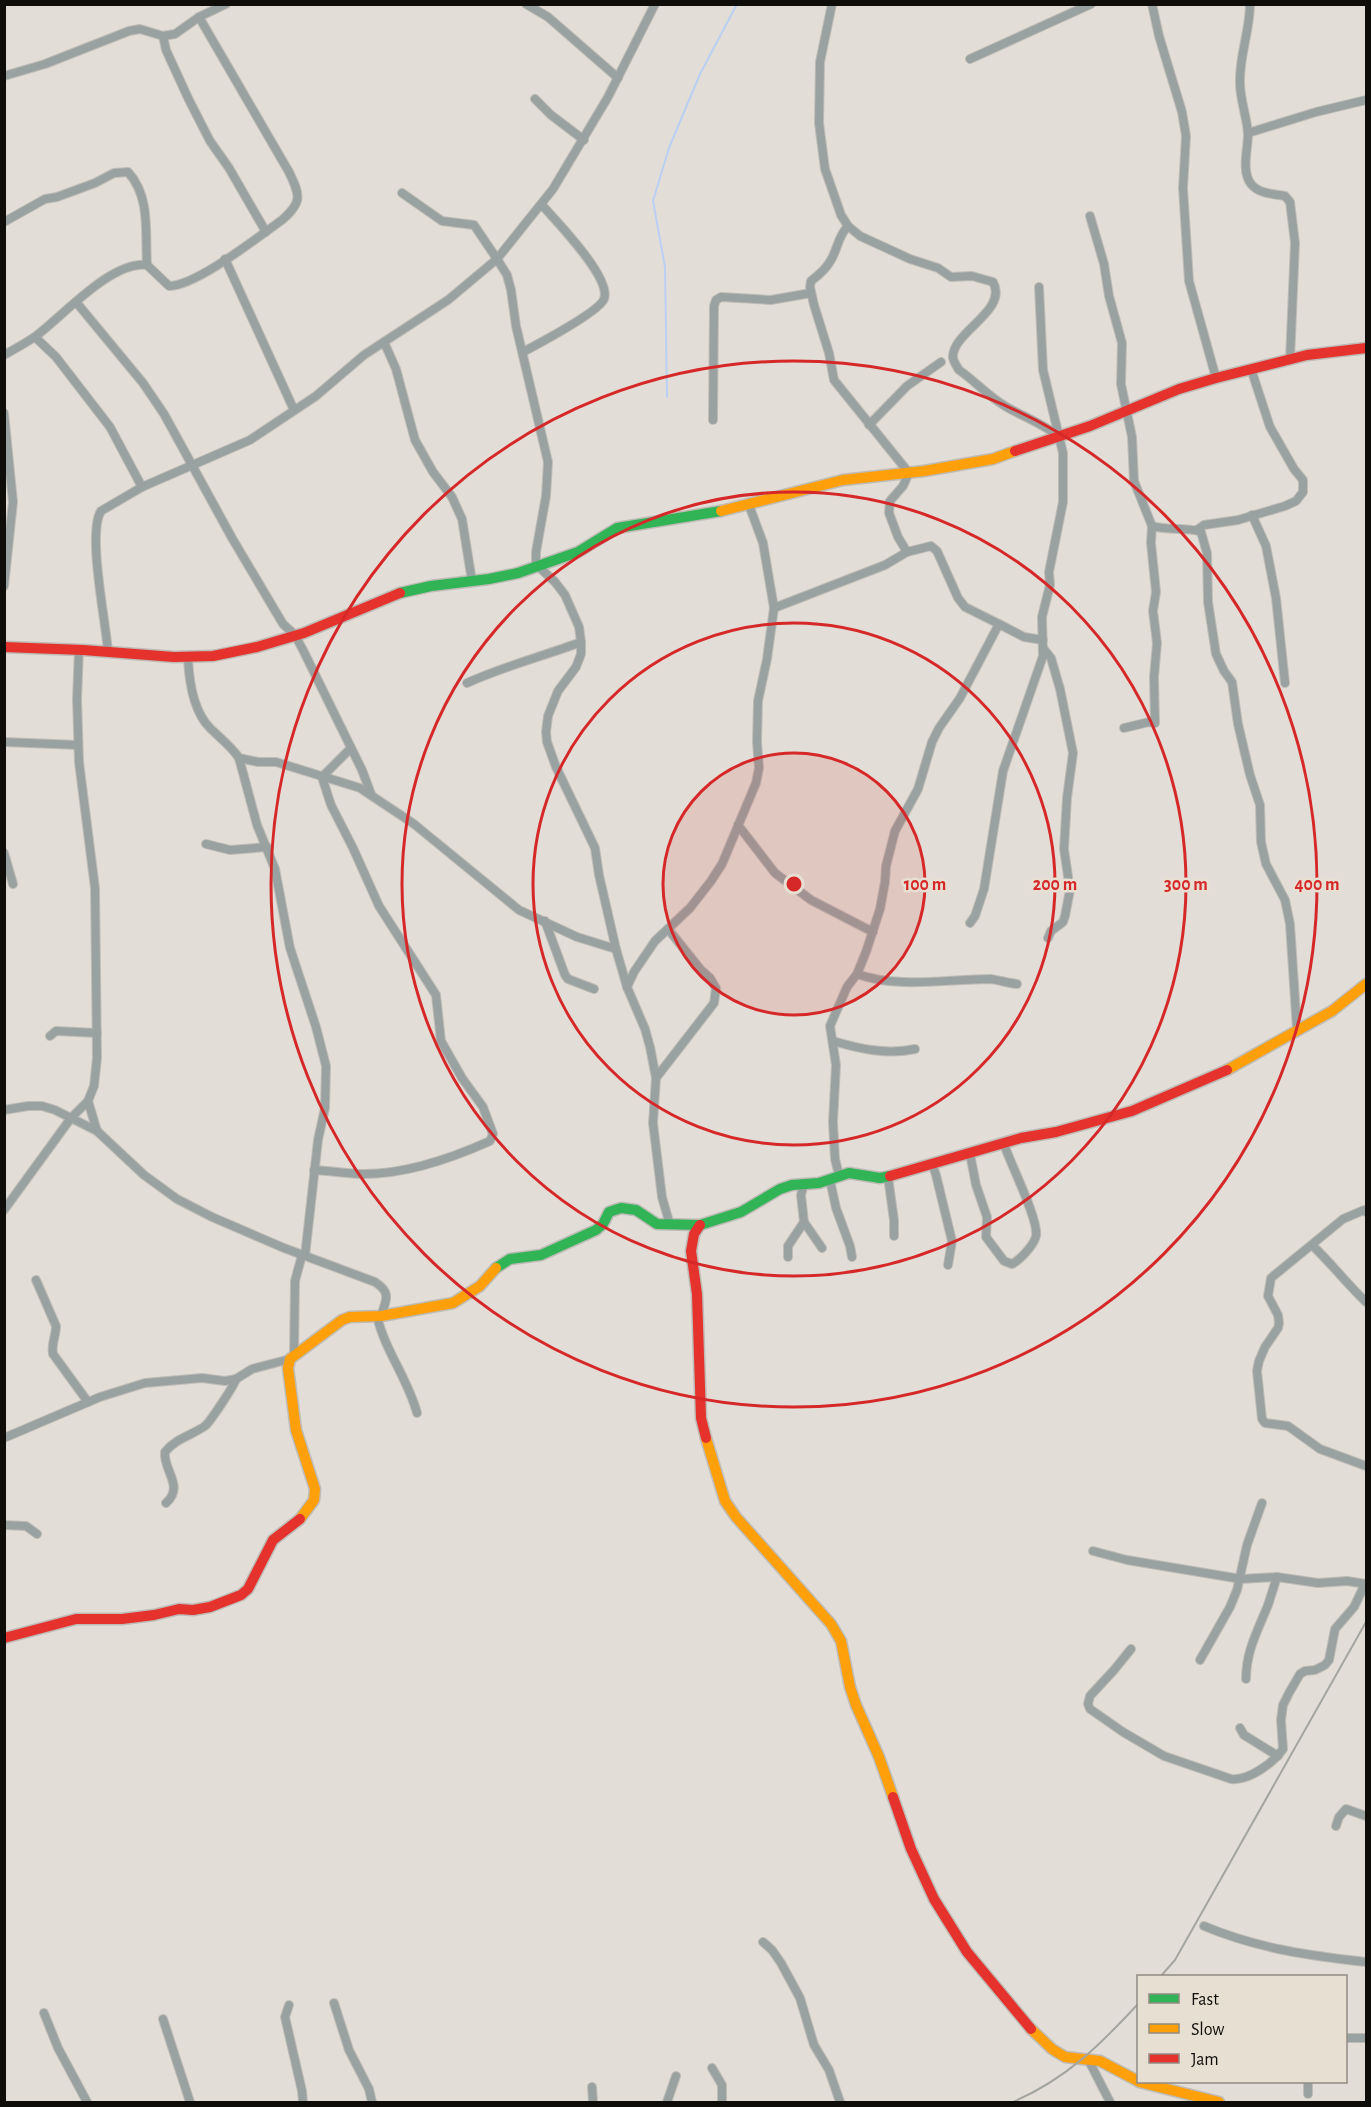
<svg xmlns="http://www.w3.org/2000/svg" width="1371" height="2107" viewBox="0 0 1371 2107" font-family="'Alegreya Sans',sans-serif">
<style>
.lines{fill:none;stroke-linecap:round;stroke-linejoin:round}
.stream{stroke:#bbcff2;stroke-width:2}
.street-casing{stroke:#bfbcb7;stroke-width:10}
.fast-casing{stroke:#bfbcb7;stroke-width:13}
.slow-casing{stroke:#bfbcb7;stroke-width:13}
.jam-casing{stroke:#bfbcb7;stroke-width:13}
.street{stroke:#9aa2a1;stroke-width:8}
.fast{stroke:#30b455;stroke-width:10}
.slow{stroke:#ff9f0a;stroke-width:10}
.jam{stroke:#e5322d;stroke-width:10}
.rail{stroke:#a4a5a1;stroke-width:2}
.ring{fill:none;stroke:#d62828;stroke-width:3}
.centre{fill:#d62828;stroke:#e6dfd2;stroke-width:3}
.ring-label{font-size:18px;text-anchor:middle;font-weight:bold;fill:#d62828;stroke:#e6dfd2;stroke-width:5;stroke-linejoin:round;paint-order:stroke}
</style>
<rect width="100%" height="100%" fill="#e2ded7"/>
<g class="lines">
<polyline class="stream" points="667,397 665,267 653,201 669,148 700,74 737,4"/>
<g class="street-casing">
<g id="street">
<polyline points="526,4 548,17 618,78"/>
<path d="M832,4l-12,58 -1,61 6,46 16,46 7,11 12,10 50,23 28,9 13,9 21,-1 21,6c16,29 -42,50 -40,76 1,4 4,9 6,12 16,11 29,26 46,36 18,11 38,17 54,31"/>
<polyline points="1152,4 1159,36 1182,112 1186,136 1183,188 1189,281 1216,378"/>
<path d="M1250,4c0,27 -11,52 -10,79 0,17 7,34 8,51 0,15 -7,37 3,50 8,10 23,10 34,12l5,6 5,41 -5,117"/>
<polyline points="163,36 166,50 189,100 210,141 229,168 266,232"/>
<polyline points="970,59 1091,4"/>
<polyline points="4,76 45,64 129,31 140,29 163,36 175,34 199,17 226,4"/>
<polyline points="535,99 551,115 584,140"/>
<polyline points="1248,133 1316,112 1366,100"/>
<polyline points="402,193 442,221 474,225 497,259 507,275 511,290 516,326 548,462 546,496 536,552 536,562 539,567 555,582 565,595 579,627 581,642 581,654 576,667 558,691 548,716 546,732 547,742 556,767 595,848 599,875 616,949 627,987 645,1029 650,1047 656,1078 653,1123 662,1197 670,1225"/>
<path d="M1090,216l14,48 5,32 13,47 -1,41 11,53 2,44 18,45c16,5 40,1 49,6l6,21 1,49 8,52 8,17 8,11 6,42 12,51 10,30 1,37 5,22 19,36 5,24 7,106"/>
<path d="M4,222l41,-23 12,-2 38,-14 19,-10 14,-1c23,25 17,62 19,93"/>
<polyline points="225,259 294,410"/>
<polyline points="76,302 143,383 164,414 232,538 283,624 295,635 304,652 362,770 371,794"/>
<polyline points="35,337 56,357 110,427 142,487"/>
<polyline points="384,342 396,369 415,440 433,472 452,497 462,519 472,581"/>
<path d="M523,352c15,-8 76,-40 81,-53 8,-21 -48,-78 -62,-94"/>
<path d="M4,355c11,-6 22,-12 32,-19 27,-20 76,-76 111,-71l22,21c27,0 89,-49 113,-66 21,-18 18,-25 7,-48l-90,-155"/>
<polyline points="4,413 13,502 4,586"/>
<polyline points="713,420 714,306 716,300 721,297 771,300 811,293"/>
<polyline points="869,425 907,386 941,362"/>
<polyline points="1252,515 1266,546 1276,598 1285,683"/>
<polyline points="1197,530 1204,525 1238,520 1285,506 1296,501 1303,492 1303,480 1294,469 1270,427 1251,369"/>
<polyline points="907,552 931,546 937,551 958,598 965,607 999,624"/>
<path d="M774,608l111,-43 22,-13 -9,-15 -9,-24 1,-12 13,-15 6,-13 -75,-93 -5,-27 -15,-48 -4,-18 1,-6c8,-6 15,-12 20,-21 7,-12 7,-24 17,-34"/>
<polyline points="1043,648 1051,658 1060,689 1073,753 1067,798 1064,849 1070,890 1065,916 1063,922 1051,931 1048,938"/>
<path d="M108,652c-2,-30 -21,-119 -7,-141l41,-24 108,-47 66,-44 48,-41 84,-55 49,-41 56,-70 55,-92 47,-93"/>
<path d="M188,658c1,23 5,53 22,70 10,10 21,18 29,30l18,67 18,44 15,79 26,79 10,39 -1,42 -7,32 -13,116"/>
<path d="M467,683c37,-17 77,-27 114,-41"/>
<polyline points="1124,728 1149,722 1155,723 1154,677 1157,643 1153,611 1156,592 1151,543 1152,526"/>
<polyline points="4,742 78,745"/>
<polyline points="239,758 258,762 276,762 360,788 414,824 519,910 577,937 616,949"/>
<polyline points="322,777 351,748"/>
<polyline points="738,825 775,873 811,900 873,932"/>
<polyline points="206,844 230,850 267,847"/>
<polyline points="4,853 13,884"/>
<polyline points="545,921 565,975 568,979 594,989"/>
<polyline points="970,923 975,916 984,889 1003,771 1043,656 1042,617 1050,585 1049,572 1063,502 1063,453 1043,370 1039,287"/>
<path d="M857,974c42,15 89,5 133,5 9,1 18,4 27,5"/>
<polyline points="627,987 634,972 655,941 690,908 711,881 722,864 756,783 759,768 757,742 758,701 767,659 774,608 763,543 749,505"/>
<polyline points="50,1036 56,1031 97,1033"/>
<path d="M833,1041c27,8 54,14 82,8"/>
<polyline points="656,1078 714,1003 716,988 710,978 701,970 668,929"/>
<polyline points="88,1101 97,1131"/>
<path d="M4,1110l24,-4h14l13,4 42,21 47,44 33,24 35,18 72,31 91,34c17,11 11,18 6,34"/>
<path d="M970,1154l6,31 11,32 -1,20 18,24 8,3c8,-4 22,-19 24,-28 3,-16 -26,-73 -32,-92"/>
<polyline points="932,1164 936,1175 952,1241 948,1265"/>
<path d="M314,1170c15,1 31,3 46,4 44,1 90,-15 130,-33l3,-7 -10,-27 -21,-29 -21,-37 -5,-46 -57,-89 -26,-58 -22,-43 -9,-28"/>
<polyline points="839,1175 835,1159 833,1122 836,1065 830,1026 847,987 857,974 866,952 880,909 885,882 886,866 895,831 918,789 932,742 939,728 960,698 999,624 1024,637 1043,640"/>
<polyline points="888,1177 894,1220 894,1236"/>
<polyline points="830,1180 836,1208 850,1246 852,1257"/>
<polyline points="4,1210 71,1118 88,1101 94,1086 97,1058 95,888 79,762 77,699 79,649"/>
<polyline points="1366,1212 1364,1210 1343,1219 1271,1278 1268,1296 1278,1315 1279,1323 1278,1328 1265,1347 1259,1361 1257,1371 1262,1419 1265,1423 1288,1426 1320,1449 1366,1466"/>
<polyline points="804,1222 822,1248"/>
<path d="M1312,1245c19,18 35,39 54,57"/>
<polyline points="788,1257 788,1246 804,1222 801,1195 804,1184"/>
<path d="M36,1280l20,46c0,10 -5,18 -3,28l35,48"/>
<path d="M377,1316c8,35 31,63 40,97"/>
<polyline points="294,1355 295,1281 302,1255"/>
<polyline points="4,1438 100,1397 145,1383 202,1378 225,1381 236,1379 252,1369 290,1359"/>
<path d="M166,1503c19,-17 -3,-32 -1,-51 10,-13 27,-17 40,-26 5,-4 29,-40 31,-47"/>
<polyline points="4,1525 26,1526 37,1534"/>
<polyline points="1093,1551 1127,1560 1241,1579 1277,1577 1318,1583 1347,1581 1366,1584"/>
<path d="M1131,1649l-17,21 -24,26 -2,8 2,5 33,23 41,24 67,23c18,2 42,-16 52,-30l-2,-29 2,-15 6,-12 11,-19 5,-3 10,-1 10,-5 4,-5 6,-31 19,-22 11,-23"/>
<polyline points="1200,1660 1230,1607 1237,1590 1247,1545 1262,1503"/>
<path d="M1246,1679c0,-28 12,-49 22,-74 3,-9 6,-19 9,-28"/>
<polyline points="1240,1728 1244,1735 1278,1756"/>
<polyline points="1336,1826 1339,1817 1346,1809 1366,1816"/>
<path d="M1204,1926c52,22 106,30 162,36"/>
<polyline points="763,1942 772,1950 781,1963 800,1998 814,2045 829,2070 840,2102"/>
<polyline points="334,2003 349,2050 369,2089 372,2102"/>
<polyline points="289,2005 285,2017 302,2091 303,2102"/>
<polyline points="44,2013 58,2048 87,2102"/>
<polyline points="163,2019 190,2102"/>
<polyline points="1346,2038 1366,2038"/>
<polyline points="1089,2061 1110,2102"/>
<polyline points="712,2068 722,2085 722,2102"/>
<polyline points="592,2087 593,2102"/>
<polyline points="1308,2094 1308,2082"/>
<polyline points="667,2102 676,2076"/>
</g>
</g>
<g class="fast-casing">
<g id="fast">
<polyline points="400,593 431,586 489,579 518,573 578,552 617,528 721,511"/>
<polyline points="496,1268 510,1259 541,1255 596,1230 603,1224 609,1212 621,1208 636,1210 657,1224 700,1225 741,1212 780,1189 792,1185 819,1183 849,1173 880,1178 890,1176"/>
</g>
</g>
<g class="slow-casing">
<g id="slow">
<polyline points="721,511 843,480 924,471 993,459 1015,451"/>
<polyline points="1227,1070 1332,1011 1366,984"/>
<polyline points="706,1438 725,1501 736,1517 831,1624 841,1641 850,1687 856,1705 879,1757 893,1797"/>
<polyline points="300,1519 314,1500 315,1489 296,1430 288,1368 290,1359 342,1320 350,1317 381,1316 453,1303 480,1286 496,1268"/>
<polyline points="1031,2029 1052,2049 1065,2057 1100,2061 1138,2081"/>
<polyline points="1139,2082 1219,2102"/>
</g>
</g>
<g class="jam-casing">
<g id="jam">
<polyline points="1015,451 1090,426 1179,389 1216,378 1307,355 1366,348"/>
<polyline points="4,647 83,650 174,657 213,656 257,647 304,633 400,593"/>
<polyline points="890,1176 1021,1138 1056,1132 1132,1111 1227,1070"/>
<polyline points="700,1225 694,1234 691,1251 697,1294 701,1418 706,1438"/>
<polyline points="4,1638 76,1619 122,1619 154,1615 179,1609 193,1610 210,1607 241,1595 248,1589 273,1540 300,1519"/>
<polyline points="893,1797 911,1849 934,1899 967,1952 1031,2029"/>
</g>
</g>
<use href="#street" class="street"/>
<use href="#fast" class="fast"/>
<use href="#slow" class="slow"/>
<use href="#jam" class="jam"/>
<g class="rail">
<polyline points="1161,1976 1175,1960 1366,1622"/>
<path d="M1013,2102c53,-23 86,-56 125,-98"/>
</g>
</g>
<circle cx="794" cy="884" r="131" fill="#d62828" fill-opacity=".12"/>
<g class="ring">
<circle cx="794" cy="884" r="131"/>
<circle cx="794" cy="884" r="261"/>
<circle cx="794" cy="884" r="392"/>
<circle cx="794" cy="884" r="523"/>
</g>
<circle cx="794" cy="884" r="9" class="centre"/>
<g class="ring-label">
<text x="925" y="890">100 m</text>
<text x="1055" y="890">200 m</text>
<text x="1186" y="890">300 m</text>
<text x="1317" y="890">400 m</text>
</g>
<rect width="1371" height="2107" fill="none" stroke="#0f0d09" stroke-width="12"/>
<rect x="1137" y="1975" width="210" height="108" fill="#e6dfd2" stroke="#908b82" stroke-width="1.5"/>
<rect x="1149" y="1994" width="30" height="9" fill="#30b455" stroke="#908b82" stroke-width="1.5"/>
<text x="1191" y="2005" font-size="18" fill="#0f0d09">Fast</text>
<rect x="1149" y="2024" width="30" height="9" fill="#ff9f0a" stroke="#908b82" stroke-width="1.5"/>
<text x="1191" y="2035" font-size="18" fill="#0f0d09">Slow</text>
<rect x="1149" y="2054" width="30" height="9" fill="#e5322d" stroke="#908b82" stroke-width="1.5"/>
<text x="1191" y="2065" font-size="18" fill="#0f0d09">Jam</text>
</svg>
